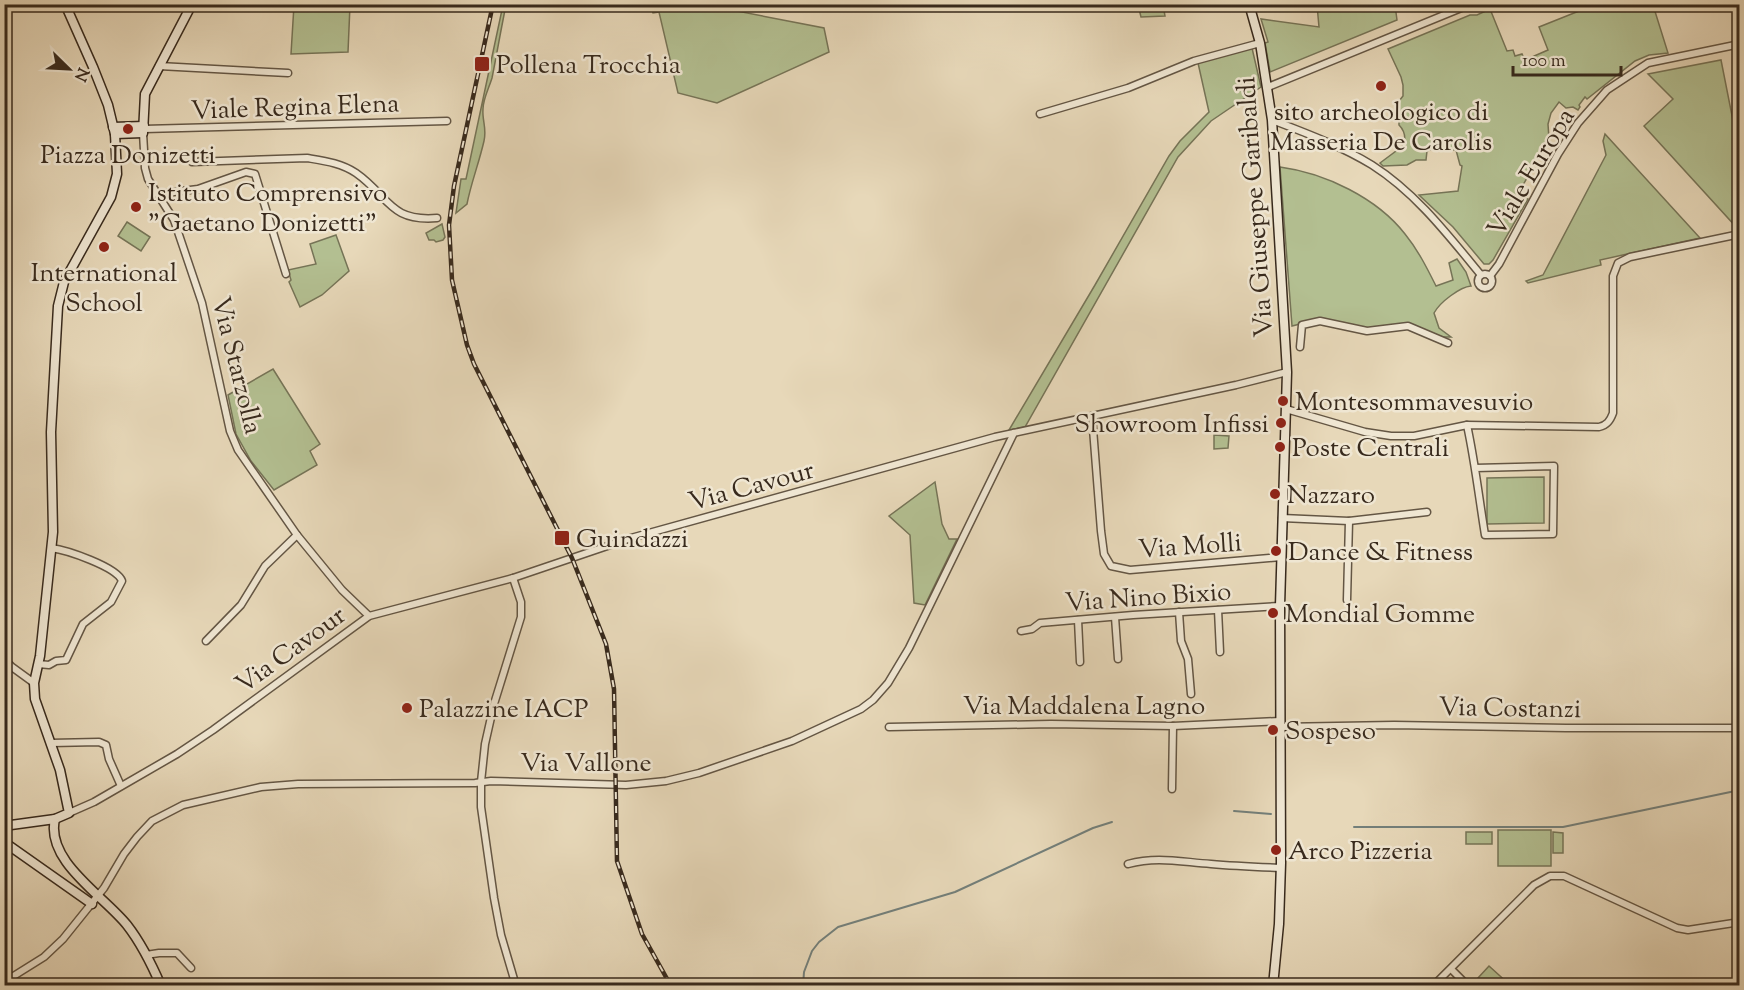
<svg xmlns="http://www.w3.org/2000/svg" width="1744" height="990" viewBox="0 0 1744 990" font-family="'Sorts Mill Goudy',serif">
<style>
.green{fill:#b3bf91;stroke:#767457;stroke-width:1.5}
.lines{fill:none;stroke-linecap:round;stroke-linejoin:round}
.stream{stroke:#737f7a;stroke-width:2}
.street-casing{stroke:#645644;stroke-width:9}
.secondary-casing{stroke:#382a1d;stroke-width:11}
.street{stroke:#efe6d2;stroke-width:6}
.secondary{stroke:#efe6d2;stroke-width:8}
.rail-casing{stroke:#382a1d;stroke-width:4.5}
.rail{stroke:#efe6d2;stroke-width:2;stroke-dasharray:7;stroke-linecap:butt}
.poi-dot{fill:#8f2418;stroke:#efe6d2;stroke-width:2}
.labels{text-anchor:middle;stroke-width:5;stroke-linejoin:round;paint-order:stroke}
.poi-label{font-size:26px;fill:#382a1d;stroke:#efe6d2;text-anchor:start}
.street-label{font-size:26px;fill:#382a1d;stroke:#efe6d2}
</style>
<rect width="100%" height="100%" fill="#e7d8b9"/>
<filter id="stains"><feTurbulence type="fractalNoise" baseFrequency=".00333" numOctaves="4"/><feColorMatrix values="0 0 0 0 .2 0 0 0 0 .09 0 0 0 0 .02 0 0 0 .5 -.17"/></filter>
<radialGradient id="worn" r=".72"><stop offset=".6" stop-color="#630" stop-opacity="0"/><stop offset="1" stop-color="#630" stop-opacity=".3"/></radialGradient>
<g class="green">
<polygon points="294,5 350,5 348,52 291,54"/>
<path d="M503,5h3c-5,24 -9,48 -14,73 -3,10 -9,21 -9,31 -1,12 4,19 1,32 -5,22 -13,42 -17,63l-11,9 5,-34h5z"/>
<polygon points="650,5 721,5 721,8 824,28 829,52 717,103 678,93 659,12 653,13"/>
<polygon points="1138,5 1163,5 1165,16 1141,17"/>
<polygon points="1395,5 1397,20 1270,72 1265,43 1268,42 1261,19 1319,27 1317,5"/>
<path d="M1594,5h59l15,48 -19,2 -14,6 -48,38 -2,-2 -6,8 1,2 -2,3 -5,-3 -7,1 -7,-6 -8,11 -3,11 1,15 -26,46 -1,5 6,9 -35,61 -4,4h-5l-31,-37 -34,-32 39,-4 4,-25 -2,-1 -4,-15 -24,-1 -5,2 -1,9h-10l-9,5 -24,1 -3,-3 24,-18c2,-8 0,-15 -5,-20v-24l4,-5v-11l-2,-8 -13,-28 82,-34h7l13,-6 17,42 6,-1 2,6 7,-2 3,6 23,-10 -9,-23z"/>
<polygon points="1252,48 1261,87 1211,121 1178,157 1025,427 1009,430 1095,285 1169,156 1180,141 1209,112 1198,63"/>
<polygon points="1721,60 1739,151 1738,229 1644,126 1673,99 1648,74"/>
<polygon points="1605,134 1700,238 1600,260 1601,265 1528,283 1526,281 1543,275 1606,155 1603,141"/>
<path d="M1280,167c45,6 97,31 125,67 13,16 22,34 31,52l17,-6 -4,-17 8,-4 9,13 5,14c-11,1 -31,16 -37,27l5,15 12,9h-9l-31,-13 -48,5 -43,-10 -28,7z"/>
<polygon points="127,222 150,237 141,251 118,236"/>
<polygon points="442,224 445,237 443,240 436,242 434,240 429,240 426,233"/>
<polygon points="336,235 349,271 322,295 300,307 289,282 291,280 288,270 316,264 310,244"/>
<polygon points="273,369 320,444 310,451 317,465 274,490 251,461 236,434 228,395"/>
<polygon points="1214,435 1229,436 1228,448 1214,449"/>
<polygon points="1544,477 1544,523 1487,524 1487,478"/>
<polygon points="935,482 942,524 949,539 957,539 925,605 914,603 910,535 889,516"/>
<rect x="1498" y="830" width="53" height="36"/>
<rect x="1466" y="832" width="26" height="12"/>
<polygon points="1553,832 1563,833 1563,853 1553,853"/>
<polygon points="1489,966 1510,985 1486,985 1478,978"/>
</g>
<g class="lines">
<g class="stream">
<polyline points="1234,811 1271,814"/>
<polyline points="1354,827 1563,827 1740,790"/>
<polyline points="803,986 804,972 812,951 819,942 838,927 955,892 1093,828 1112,822"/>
</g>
<g class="street-casing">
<g id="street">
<polyline points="159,66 288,73"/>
<polyline points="1268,87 1471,4"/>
<polyline points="1040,114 1128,88 1194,61 1260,43"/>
<path d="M1272,120c34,13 69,26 100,45 44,28 76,70 109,110"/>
<polyline points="144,129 447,121"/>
<polyline points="143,133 145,168 148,179 174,220 202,303 230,431 238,450 297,535 342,590 369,616"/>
<path d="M192,162l115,-4c18,3 34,5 49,15 33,23 33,49 81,45"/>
<polyline points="158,194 198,189 246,172 255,174 286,274"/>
<circle cx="1485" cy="281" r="7"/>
<polyline points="1490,276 1499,264 1558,154 1578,123 1607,90 1648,63 1740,44"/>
<polyline points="1300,347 1302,325 1320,321 1367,331 1408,326 1448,343"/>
<path d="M1286,409l79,23 26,4h23l53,-11 132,2c8,-2 11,-6 14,-14v-137l5,-13 12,-6 110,-23"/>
<polyline points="1092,416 1101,531 1104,554 1111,566 1130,570 1281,557"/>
<path d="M1467,425c8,37 12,73 18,110l68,-1 1,-68 -79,2"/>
<polyline points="1282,518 1349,521 1427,512"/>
<polyline points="513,578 521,602 521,617 494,704 485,744 481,782 481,807 494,898 501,935 516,986"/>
<polyline points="1347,600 1349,521"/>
<polyline points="1218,610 1220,652"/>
<polyline points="1179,612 1181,641 1188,659 1191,694"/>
<polyline points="1115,617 1118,659"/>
<polyline points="1078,620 1080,662"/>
<polyline points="1021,631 1032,629 1040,623 1133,615 1280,606"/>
<polyline points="206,641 241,605 265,566 297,535"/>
<polyline points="4,659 12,667 34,683"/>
<path d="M38,664l11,1 7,-4 10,-1 17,-36 28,-22 11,-21c-5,-14 -55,-31 -71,-33"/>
<polyline points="889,727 1051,724 1173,726 1280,721"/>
<polyline points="1280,727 1394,725 1566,728 1740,728"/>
<polyline points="51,743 99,742 106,745 109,759 121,786"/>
<polyline points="1172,789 1173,726"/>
<polyline points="69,813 94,802 177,754 213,730 369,616 513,578 631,538 995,437 1236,385 1287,372"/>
<path d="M1128,864c29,-8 53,-2 83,0 23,2 46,3 70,4"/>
<polyline points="146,955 159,953 177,953 191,968"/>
<polyline points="1451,969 1468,986"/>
<polyline points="4,982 44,957 63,939 104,888 124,854 137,837 152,821 183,805 261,787 298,784 475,783 491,781 626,785 666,781 699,773 792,741 861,709 873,700 888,683 909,648 1014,433"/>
<polyline points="1433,986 1534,885 1550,876 1564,876 1677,928 1688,930 1740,922"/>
</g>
</g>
<g class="secondary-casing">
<g id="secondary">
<polyline points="1249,4 1260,43 1272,120 1287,372 1280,606 1281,863 1279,924 1273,986"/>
<polyline points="113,127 144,126"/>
<polyline points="115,134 143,133 145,94 192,4"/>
<path d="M55,819c-10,42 49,77 72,106 14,18 25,40 34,61"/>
<polyline points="4,829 11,825 55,819 69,813 60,770 35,699 34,683 40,656 53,532 51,432 58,306 64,282 111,197 117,174 115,134 108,105 93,67 65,4"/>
<polyline points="4,842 92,904"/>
</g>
</g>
<use href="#street" class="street"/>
<use href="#secondary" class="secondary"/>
<g class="rail-casing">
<polyline id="rail" points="493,4 454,186 449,225 452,280 467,345 474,364 572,558 606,644 614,689 617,861 642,934 671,986"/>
</g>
<use href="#rail" class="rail"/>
</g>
<g class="poi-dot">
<rect x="474" y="56" width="16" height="16" rx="3"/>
<circle cx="1381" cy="86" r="6"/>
<circle cx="128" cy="129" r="6"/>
<circle cx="136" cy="207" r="6"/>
<circle cx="104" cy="247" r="6"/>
<circle cx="1283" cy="401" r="6"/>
<circle cx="1281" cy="423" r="6"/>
<circle cx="1280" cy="447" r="6"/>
<circle cx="1275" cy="494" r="6"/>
<rect x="554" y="530" width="16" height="16" rx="3"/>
<circle cx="1276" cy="551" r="6"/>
<circle cx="1273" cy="613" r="6"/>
<circle cx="407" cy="708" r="6"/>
<circle cx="1273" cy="730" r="6"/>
<circle cx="1276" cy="850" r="6"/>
</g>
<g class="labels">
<g class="poi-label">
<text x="496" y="73">Pollena Trocchia</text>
<text x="1381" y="120" text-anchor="middle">sito archeologico di<tspan x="1381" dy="30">Masseria De Carolis</tspan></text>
<text x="128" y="163" text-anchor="middle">Piazza Donizetti</text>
<text x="148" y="201">Istituto Comprensivo<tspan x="148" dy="30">"Gaetano Donizetti"</tspan></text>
<text x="104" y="281" text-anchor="middle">International<tspan x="104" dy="30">School</tspan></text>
<text x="1295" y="410">Montesommavesuvio</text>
<text x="1269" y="432" text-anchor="end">Showroom Infissi</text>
<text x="1292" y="456">Poste Centrali</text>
<text x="1287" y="503">Nazzaro</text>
<text x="576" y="547">Guindazzi</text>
<text x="1288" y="560">Dance &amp; Fitness</text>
<text x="1285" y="622">Mondial Gomme</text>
<text x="419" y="717">Palazzine IACP</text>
<text x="1285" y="739">Sospeso</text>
<text x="1288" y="859">Arco Pizzeria</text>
</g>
<g class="street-label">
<text transform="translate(295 106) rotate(-2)" y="9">Viale Regina Elena</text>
<text transform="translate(1530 172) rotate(-59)" y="9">Viale Europa</text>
<text transform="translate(1254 207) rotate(-94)" y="9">Via Giuseppe Garibaldi</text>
<text transform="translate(238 365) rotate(76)" y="9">Via Starzolla</text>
<text transform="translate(751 485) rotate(-15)" y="9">Via Cavour</text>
<text transform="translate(1190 545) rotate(-4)" y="9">Via Molli</text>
<text transform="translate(1148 596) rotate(-4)" y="9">Via Nino Bixio</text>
<text transform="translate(290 649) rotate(-36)" y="9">Via Cavour</text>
<text x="1084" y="714">Via Maddalena Lagno</text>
<text transform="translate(1510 707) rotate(1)" y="9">Via Costanzi</text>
<text x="586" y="771">Via Vallone</text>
</g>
</g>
<rect width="1744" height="990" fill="none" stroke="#e7d8b9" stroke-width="24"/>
<rect x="6" y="6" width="1732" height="978" fill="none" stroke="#382a1d" stroke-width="3"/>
<rect x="12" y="12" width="1720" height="966" fill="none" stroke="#382a1d" stroke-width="1.5"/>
<g transform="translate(69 69) rotate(114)" stroke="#efe6d2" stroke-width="4.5" paint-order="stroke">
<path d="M0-4.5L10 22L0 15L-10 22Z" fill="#382a1d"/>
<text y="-9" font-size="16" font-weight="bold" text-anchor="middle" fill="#382a1d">N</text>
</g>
<path d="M1513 66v9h108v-9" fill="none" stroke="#382a1d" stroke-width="3"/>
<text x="1522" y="66" font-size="18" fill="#382a1d" stroke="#efe6d2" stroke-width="4.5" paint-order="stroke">100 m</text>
<rect width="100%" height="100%" filter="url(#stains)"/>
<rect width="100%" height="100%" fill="url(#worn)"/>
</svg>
